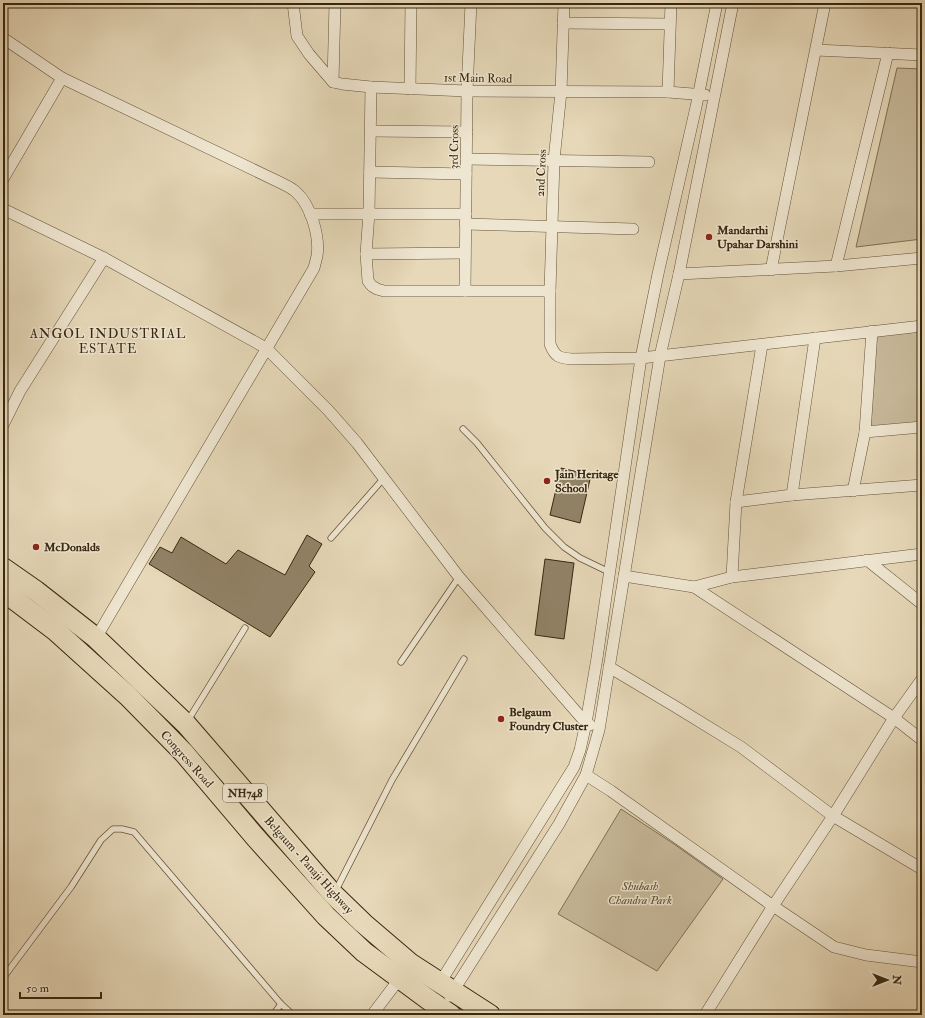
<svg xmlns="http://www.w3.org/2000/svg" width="925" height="1018" viewBox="0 0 925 1018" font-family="'IM FELL Double Pica',serif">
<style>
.green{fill:#c8ba9b;stroke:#807055}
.building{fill:#928367;stroke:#38270f}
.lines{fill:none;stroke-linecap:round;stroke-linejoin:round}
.lane-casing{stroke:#645339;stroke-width:7}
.street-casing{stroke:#645339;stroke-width:12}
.highway-casing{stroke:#38270f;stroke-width:22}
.lane{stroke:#efe6d1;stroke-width:5.5}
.street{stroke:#efe6d1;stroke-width:11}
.highway{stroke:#e6d8b8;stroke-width:20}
.poi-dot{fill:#8f2418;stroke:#efe6d1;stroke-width:1.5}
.labels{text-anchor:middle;stroke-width:3;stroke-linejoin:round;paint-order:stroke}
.shield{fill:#efe6d1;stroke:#6f6049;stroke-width:1}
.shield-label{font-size:11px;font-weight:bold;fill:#38270f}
.street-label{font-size:12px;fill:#38270f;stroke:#efe6d1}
.poi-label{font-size:12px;font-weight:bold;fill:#38270f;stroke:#efe6d1;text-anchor:start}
.park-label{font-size:12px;font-style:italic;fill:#5c4c32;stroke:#efe6d1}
.neighbourhood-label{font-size:13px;letter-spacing:1px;fill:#38270f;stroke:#efe6d1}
</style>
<rect width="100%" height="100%" fill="#e6d8b8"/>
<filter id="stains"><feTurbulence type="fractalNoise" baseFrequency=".005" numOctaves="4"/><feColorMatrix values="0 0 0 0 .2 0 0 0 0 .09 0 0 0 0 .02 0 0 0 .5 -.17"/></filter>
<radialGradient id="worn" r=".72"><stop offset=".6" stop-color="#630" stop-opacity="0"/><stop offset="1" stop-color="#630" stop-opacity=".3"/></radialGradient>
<g class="green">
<polygon points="897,68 922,69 922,239 856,247"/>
<polygon points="922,329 922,424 868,428 874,334"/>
<polygon points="621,809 674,844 723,879 657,971 558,914"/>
</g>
<g class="building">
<polygon points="561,468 591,475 580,523 550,515"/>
<polygon points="307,535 322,544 309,566 315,572 270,637 149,564 160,547 172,553 181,537 226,564 238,550 285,575"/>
<polygon points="545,559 574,563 564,639 535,635"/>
</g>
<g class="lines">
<g class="lane-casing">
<g id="lane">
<polyline points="463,429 477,443 545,528 564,547 580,558 609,572"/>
<polyline points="331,538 384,478"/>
<polyline points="401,662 459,577"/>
<polyline points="187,722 245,628"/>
<polyline points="335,892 392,780 464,659"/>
<polyline points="3,978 71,887 101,840 113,829 122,829 134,832 281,1004 293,1015"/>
<polyline points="273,1015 281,1004"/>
</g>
</g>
<g class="street-casing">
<g id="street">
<polyline points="293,3 297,36 309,54 333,82 342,84 371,87 467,91 668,92 705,95"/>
<path d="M564,3l-3,89 -7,68 -4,131v53c5,13 9,14 22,15l69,-1 281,-32"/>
<polyline points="563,23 670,24"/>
<path d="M3,38l59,40 215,103c6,3 14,6 19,11 15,13 24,45 21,64 -1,4 -2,8 -3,12l-218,370"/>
<polyline points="816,50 922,55"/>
<polyline points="333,82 335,3"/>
<polyline points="371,87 369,213 366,254 368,281 372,286 377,289 384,291 550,291"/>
<polyline points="410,89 411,3"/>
<polyline points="668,92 671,3"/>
<polyline points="371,131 467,132"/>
<polyline points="466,159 649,162"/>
<polyline points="370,172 466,174"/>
<polyline points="3,179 62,78"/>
<polyline points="3,209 104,258 266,348 328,410 357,443 459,577 586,723 590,725"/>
<polyline points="310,214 466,214"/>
<polyline points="465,224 633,229"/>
<polyline points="366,254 465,253"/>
<polyline points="836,266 888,53"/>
<polyline points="771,270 825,3"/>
<polyline points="679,274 836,266 922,258"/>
<polyline points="465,291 467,91 471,3"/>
<polyline points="3,425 20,391 104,258"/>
<polyline points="865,432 922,427"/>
<polyline points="853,491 865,432 872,331"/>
<polyline points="792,495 815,338"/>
<polyline points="736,502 792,495 922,485"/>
<polyline points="867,560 922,604"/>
<polyline points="624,576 694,587 732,577 922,554"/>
<polyline points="732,577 736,502 762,345"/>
<polyline points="694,587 894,718 922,740"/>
<polyline points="609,667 676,707 741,747 833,816 922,869"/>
<polyline points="586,775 611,791 773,906 834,947 866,955 922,962"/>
<polyline points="438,986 574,767 580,750 586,723 597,658 641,358 658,274 696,107 717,3"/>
<polyline points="450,996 559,824 586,775 599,730 660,356 679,274 733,3"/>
<polyline points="372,1015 400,978"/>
<polyline points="705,1015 773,906 833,816 894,718 922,679"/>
</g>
</g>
<g class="highway-casing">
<g id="highway">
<polyline points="3,568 36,591 96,638 186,724 333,894 363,923 411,964 490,1015"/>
<polyline points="3,591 56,631 128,696 184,753 256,838 326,916 364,952 429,1000 451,1015"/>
</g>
</g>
<use href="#lane" class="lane"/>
<use href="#street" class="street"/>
<use href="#highway" class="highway"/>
</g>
<g class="poi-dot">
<circle cx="709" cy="237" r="4"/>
<circle cx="547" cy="481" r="4"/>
<circle cx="36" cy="547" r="4"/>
<circle cx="501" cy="719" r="4"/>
</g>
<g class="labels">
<rect class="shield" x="223" y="784" width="44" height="18" rx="3"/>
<g class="shield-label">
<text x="245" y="797">NH748</text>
</g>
<g class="street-label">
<text transform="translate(478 78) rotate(1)" y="4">1st Main Road</text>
<text transform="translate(454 147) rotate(-89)" y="4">3rd Cross</text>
<text transform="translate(541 173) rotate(-87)" y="4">2nd Cross</text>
<text transform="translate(187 759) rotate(48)" y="4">Congress Road</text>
<text transform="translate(309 865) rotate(48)" y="4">Belgaum - Panaji Highway</text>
</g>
<g class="poi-label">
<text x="717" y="234">Mandarthi<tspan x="717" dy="14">Upahar Darshini</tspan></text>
<text x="555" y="478">Jain Heritage<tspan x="555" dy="14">School</tspan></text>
<text x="44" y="551">McDonalds</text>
<text x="509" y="716">Belgaum<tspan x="509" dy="14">Foundry Cluster</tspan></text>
</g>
<g class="park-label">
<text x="640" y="890">Shubash<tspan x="640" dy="14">Chandra Park</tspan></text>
</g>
<g class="neighbourhood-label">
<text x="108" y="338">ANGOL INDUSTRIAL<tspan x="108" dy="15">ESTATE</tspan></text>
</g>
</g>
<rect width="925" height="1018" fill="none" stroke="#e6d8b8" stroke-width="16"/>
<rect x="4" y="4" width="917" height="1010" fill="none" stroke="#38270f" stroke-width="2"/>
<rect x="8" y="8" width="909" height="1002" fill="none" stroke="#38270f"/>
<g transform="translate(887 980) rotate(90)" stroke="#efe6d1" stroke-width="3" paint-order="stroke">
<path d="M0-3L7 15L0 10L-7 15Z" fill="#38270f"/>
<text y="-6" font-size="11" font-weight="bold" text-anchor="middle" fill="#38270f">N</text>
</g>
<path d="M20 992v6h81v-6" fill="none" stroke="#38270f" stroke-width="2"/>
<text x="26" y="992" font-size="12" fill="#38270f" stroke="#efe6d1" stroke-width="3" paint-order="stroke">50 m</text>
<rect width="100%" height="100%" filter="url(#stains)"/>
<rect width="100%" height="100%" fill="url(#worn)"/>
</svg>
